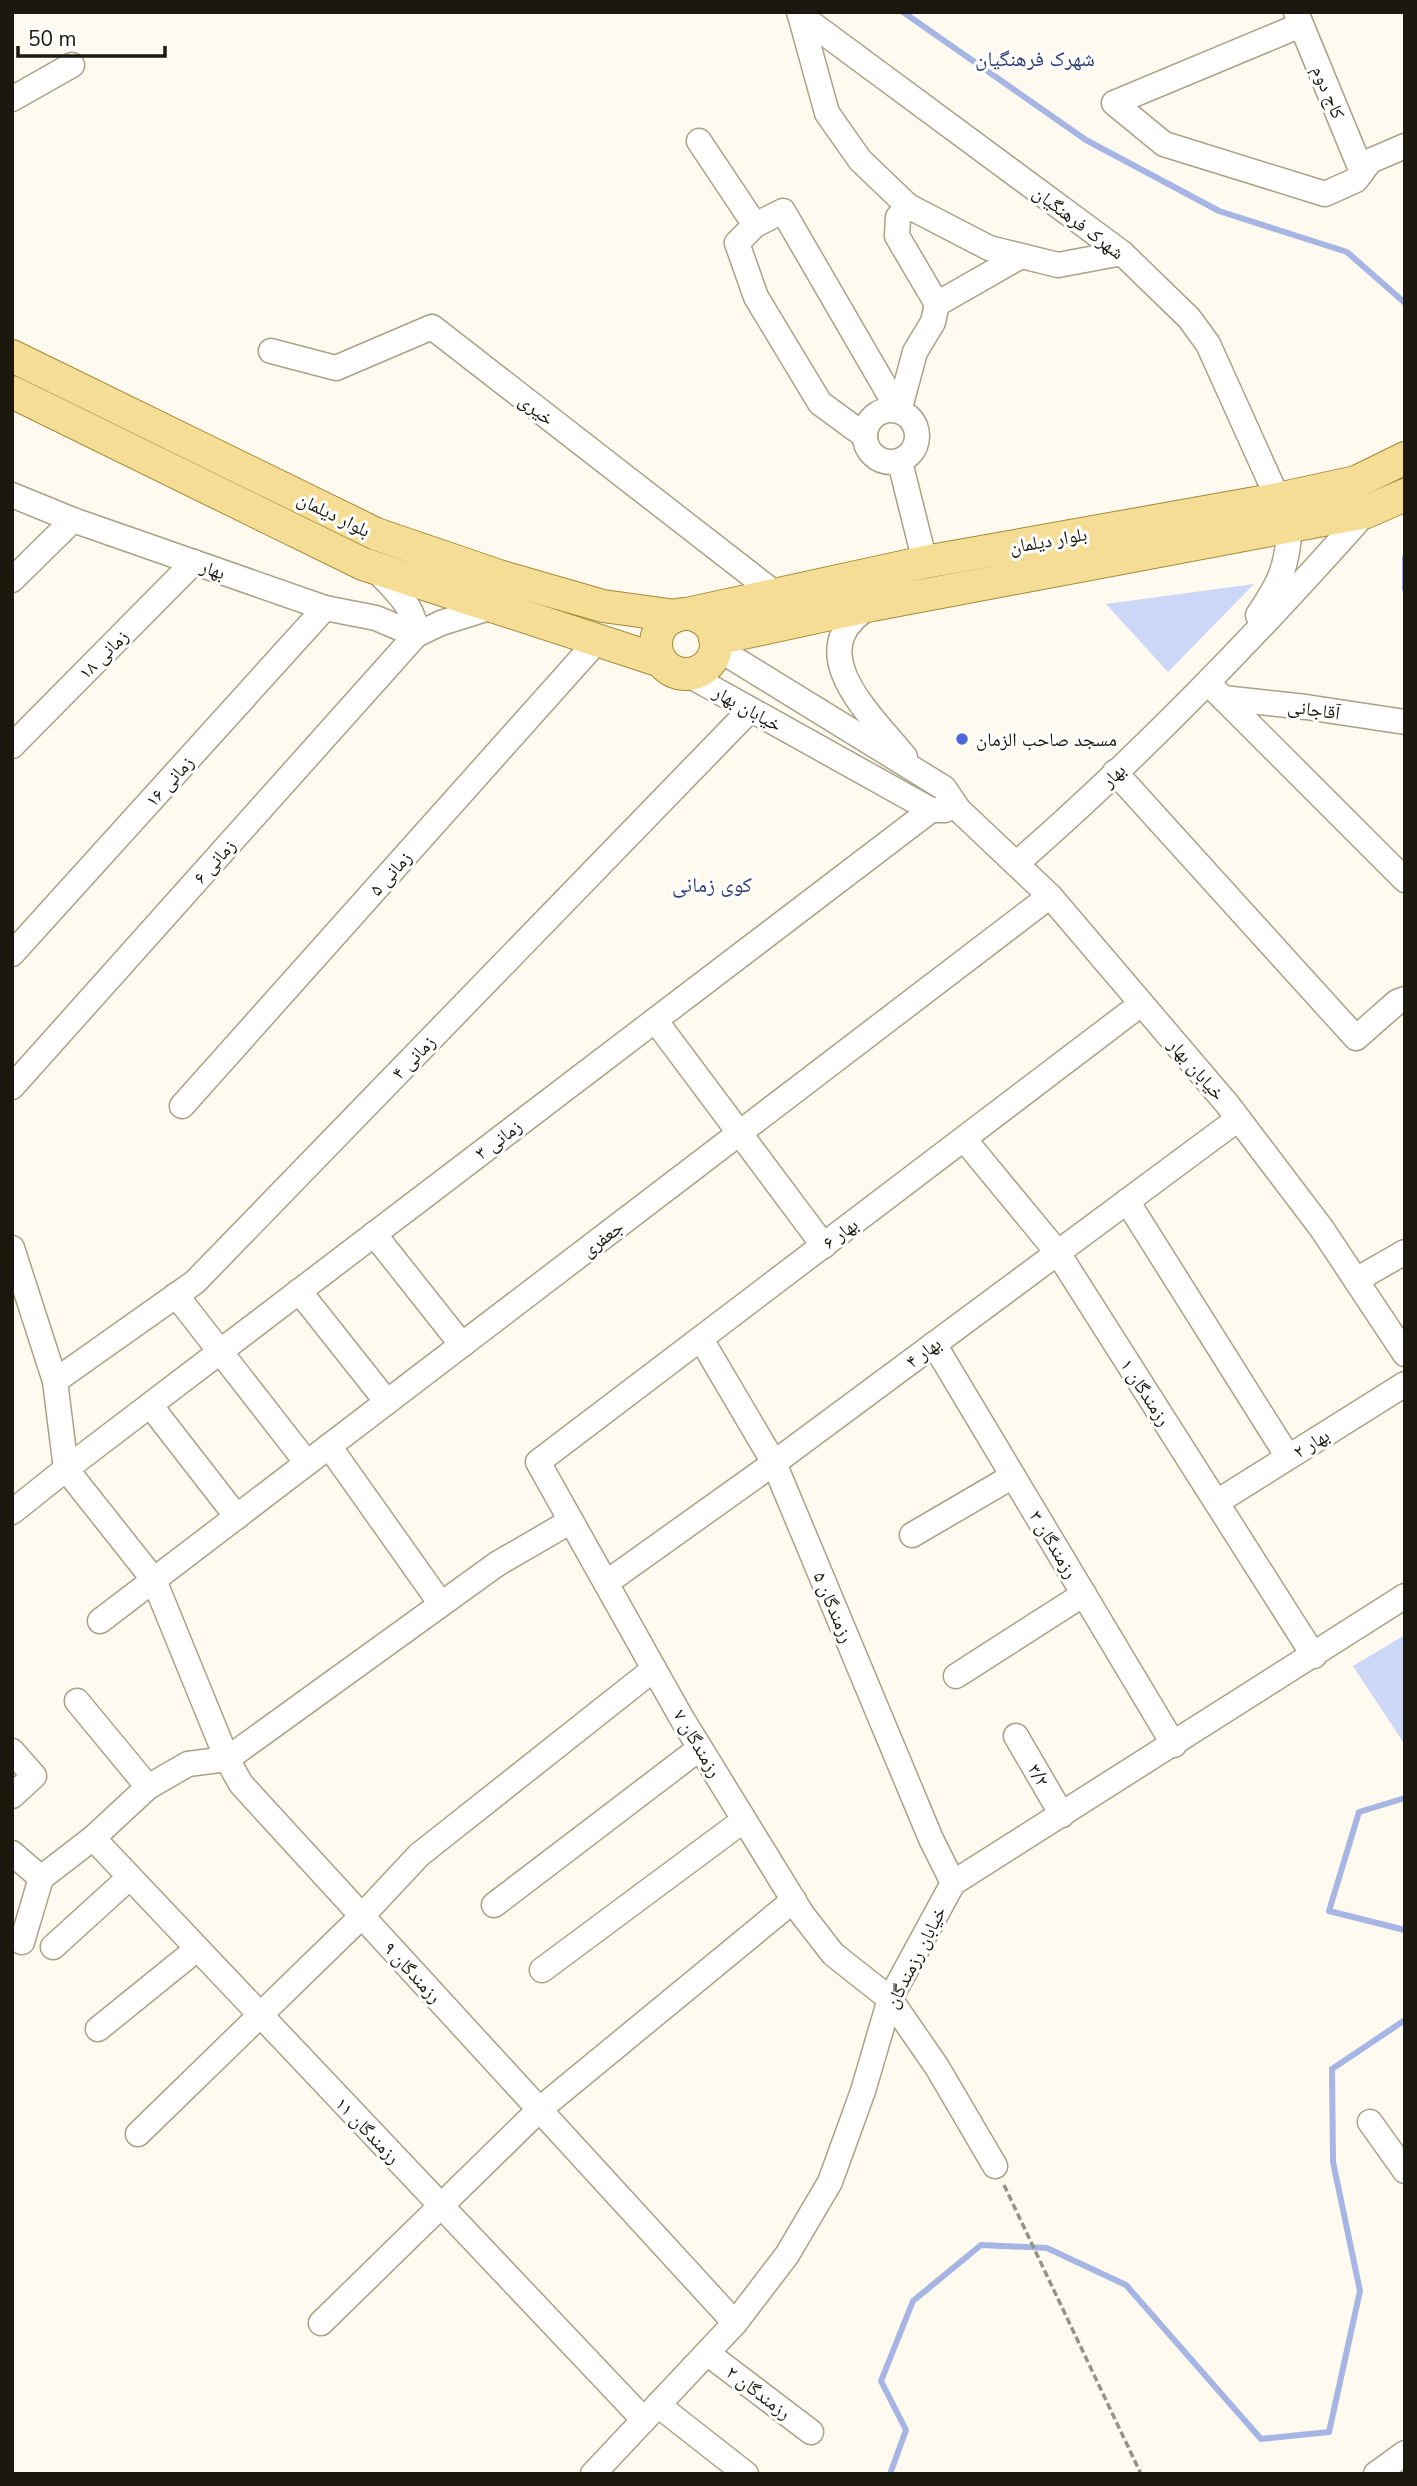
<svg xmlns="http://www.w3.org/2000/svg" width="1417" height="2486" viewBox="0 0 1417 2486" font-family="'Nunito Sans','Noto Naskh Arabic',sans-serif">
<style>
.green{fill:#ccd7f8}
.lines{fill:none;stroke-linecap:round;stroke-linejoin:round}
.stream{stroke:#a6b5e4;stroke-width:6}
.minor-casing{stroke:#aaa187;stroke-width:27}
.major-casing{stroke:#a48938;stroke-width:34}
.path{stroke:#959287;stroke-width:3.5;stroke-dasharray:7 3.5;stroke-linecap:butt}
.minor{stroke:#fff;stroke-width:24}
.major{stroke:#f5dd95;stroke-width:32}
.poi-dot{fill:#4f67dc;stroke:#fff;stroke-width:2.5}
.labels{text-anchor:middle;stroke-width:6;stroke-linejoin:round;paint-order:stroke}
.street-label{font-size:19px;fill:#1b180e;stroke:#fff}
.poi-label{font-size:19px;fill:#1b180e;stroke:#fff;text-anchor:start}
.neighbourhood-label{font-size:21px;fill:#2f3d77;stroke:#fff}
</style>
<rect width="100%" height="100%" fill="#fefaef"/>
<g class="green">
<polygon points="1254,584 1168,672 1106,604"/>
<polygon points="1405,1635 1405,1745 1353,1666"/>
</g>
<g class="lines">
<g class="stream">
<polyline points="903,12 1086,140 1219,211 1347,252 1405,303"/>
<polyline points="1405,557 1405,589"/>
<polyline points="1405,1798 1359,1812 1329,1911 1405,1930"/>
<polyline points="890,2474 906,2430 881,2381 913,2301 981,2245 1047,2248 1126,2285 1261,2439 1329,2432 1360,2291 1333,2162 1332,2069 1405,2020"/>
</g>
<g class="minor-casing">
<g id="minor">
<polyline points="799,12 800,15 1122,253 1189,318 1208,344 1278,499"/>
<polyline points="1296,12 1362,172"/>
<polyline points="800,15 827,113 860,160 908,206 989,248 1058,265 1122,253"/>
<polyline points="1301,25 1114,103 1164,144 1325,194 1356,180 1370,161 1405,146"/>
<polyline points="12,99 72,65"/>
<polyline points="699,141 755,225"/>
<polyline points="908,206 898,217 897,236 937,304"/>
<polyline points="271,351 336,368 432,327 777,595"/>
<circle cx="891" cy="436" r="26"/>
<polyline points="899,411 915,352 933,322 937,304 1021,256"/>
<polyline points="865,436 820,403 756,297 737,243 755,225 783,211 899,411"/>
<polyline points="900,462 925,562"/>
<polyline points="12,495 73,520 325,608 376,618 416,635"/>
<path d="M374,568c18,19 43,40 42,67"/>
<polyline points="12,580 73,520"/>
<path d="M872,605c-75,44 -2,109 33,152"/>
<path d="M1258,615c23,-34 29,-48 32,-89"/>
<polyline points="715,647 944,788 959,810 1050,896 1228,1105 1322,1229 1405,1354"/>
<polyline points="687,674 931,810 945,810"/>
<polyline points="1209,684 1405,880"/>
<polyline points="1223,698 1306,707 1405,722"/>
<polyline points="12,746 194,562"/>
<polyline points="1115,772 1356,1038 1397,1002 1405,999"/>
<path d="M1016,864c125,-109 240,-228 350,-352"/>
<polyline points="12,954 325,608"/>
<polyline points="655,1020 824,1246"/>
<polyline points="12,1087 416,635 441,623 492,607"/>
<polyline points="182,1106 598,640"/>
<polyline points="964,1139 1058,1253 1314,1656"/>
<polyline points="1127,1201 1288,1457"/>
<polyline points="374,1234 462,1345"/>
<polyline points="12,1248 55,1381 66,1469 154,1580 227,1759 241,1784 735,2323"/>
<polyline points="1356,1280 1405,1252"/>
<polyline points="299,1291 387,1402"/>
<polyline points="176,1295 307,1463"/>
<polyline points="701,1339 774,1463 931,1839 953,1883"/>
<polyline points="934,1344 1174,1745"/>
<polyline points="55,1381 195,1282 750,710"/>
<polyline points="150,1405 237,1517"/>
<polyline points="329,1446 441,1604"/>
<polyline points="1217,1502 1405,1384"/>
<polyline points="12,1512 66,1469 931,810"/>
<polyline points="912,1535 1013,1476"/>
<polyline points="606,1583 774,1463 1238,1119"/>
<polyline points="100,1621 1050,896"/>
<polyline points="956,1676 1084,1594"/>
<polyline points="77,1701 148,1787"/>
<polyline points="1016,1736 1062,1815"/>
<polyline points="12,1751 34,1776 12,1796"/>
<polyline points="93,1838 644,2420"/>
<polyline points="12,1853 41,1878 93,1838 148,1787 188,1764 227,1759 497,1564 571,1521"/>
<polyline points="494,1905 700,1748"/>
<polyline points="22,1942 41,1878"/>
<polyline points="53,1947 130,1877"/>
<polyline points="542,1970 744,1820"/>
<polyline points="98,2029 197,1949"/>
<polyline points="1370,2122 1405,2171"/>
<polyline points="138,2134 362,1916 419,1855 654,1669"/>
<polyline points="995,2166 937,2067 890,1999 833,1954 802,1914 681,1717 538,1462 1141,1004"/>
<polyline points="321,2323 540,2109 794,1900"/>
<polyline points="707,2353 811,2432"/>
<polyline points="658,2405 746,2474"/>
<polyline points="593,2474 735,2323 787,2255 830,2182 863,2091 890,1999 953,1883 1405,1596"/>
<polyline points="1376,2474 1405,2453"/>
</g>
</g>
<g class="major-casing">
<g id="major">
<polyline points="12,356 376,534 499,576 603,606 676,616"/>
<polyline points="12,392 363,564 661,661"/>
<polyline points="687,614 925,562 1278,499 1356,482 1405,458"/>
<circle cx="686" cy="644" r="30"/>
<polyline points="715,639 872,605 1366,512 1405,495"/>
</g>
</g>
<polyline class="path" points="1004,2185 1141,2474"/>
<use href="#minor" class="minor"/>
<use href="#major" class="major"/>
</g>
<circle class="poi-dot" cx="962" cy="739" r="7"/>
<g class="labels">
<g class="street-label">
<text transform="translate(1329 92) rotate(67)" y="7">کاج دوم</text>
<text transform="translate(1079 222) rotate(37)" y="7">شهرک فرهنگیان</text>
<text transform="translate(537 409) rotate(38)" y="7">خیری</text>
<text transform="translate(334 514) rotate(26)" y="7">بلوار دیلمان</text>
<text transform="translate(1048 540) rotate(-10)" y="7">بلوار دیلمان</text>
<text transform="translate(213 569) rotate(19)" y="7">بهار</text>
<text transform="translate(103 654) rotate(-45)" y="7">زمانی ۱۸</text>
<text transform="translate(748 708) rotate(29)" y="7">خیابان بهار</text>
<text transform="translate(1314 709) rotate(8)" y="7">آقاجانی</text>
<text transform="translate(1113 775) rotate(-44)" y="7">بهار</text>
<text transform="translate(169 781) rotate(-48)" y="7">زمانی ۱۶</text>
<text transform="translate(214 861) rotate(-48)" y="7">زمانی ۶</text>
<text transform="translate(390 873) rotate(-48)" y="7">زمانی ۵</text>
<text transform="translate(413 1057) rotate(-46)" y="7">زمانی ۴</text>
<text transform="translate(1197 1069) rotate(49)" y="7">خیابان بهار</text>
<text transform="translate(498 1139) rotate(-37)" y="7">زمانی ۳</text>
<text transform="translate(840 1233) rotate(-37)" y="7">بهار ۶</text>
<text transform="translate(602 1238) rotate(-37)" y="7">جعفری</text>
<text transform="translate(923 1352) rotate(-37)" y="7">بهار ۴</text>
<text transform="translate(1146 1392) rotate(57)" y="7">رزمندگان ۱</text>
<text transform="translate(1311 1443) rotate(-32)" y="7">بهار ۲</text>
<text transform="translate(1054 1544) rotate(59)" y="7">رزمندگان ۳</text>
<text transform="translate(834 1607) rotate(67)" y="7">رزمندگان ۵</text>
<text transform="translate(698 1743) rotate(59)" y="7">رزمندگان ۷</text>
<text transform="translate(1039 1775) rotate(60)" y="7">۳/۲</text>
<text transform="translate(915 1957) rotate(-63)" y="7">خیابان رزمندگان</text>
<text transform="translate(413 1972) rotate(47)" y="7">رزمندگان ۹</text>
<text transform="translate(368 2130) rotate(46)" y="7">رزمندگان ۱۱</text>
<text transform="translate(759 2392) rotate(37)" y="7">رزمندگان ۲</text>
</g>
<g class="poi-label">
<text x="976" y="746">مسجد صاحب الزمان</text>
</g>
<g class="neighbourhood-label">
<text x="1035" y="66">شهرک فرهنگیان</text>
<text x="712" y="892">کوی زمانی</text>
</g>
</g>
<rect width="1417" height="2486" fill="none" stroke="#1b180e" stroke-width="28"/>
<path d="M18 46v10h147v-10" fill="none" stroke="#1b180e" stroke-width="3.5"/>
<text x="28" y="46" font-size="21" fill="#1b180e" stroke="#ffffff" stroke-width="5" paint-order="stroke">50 m</text>
</svg>
